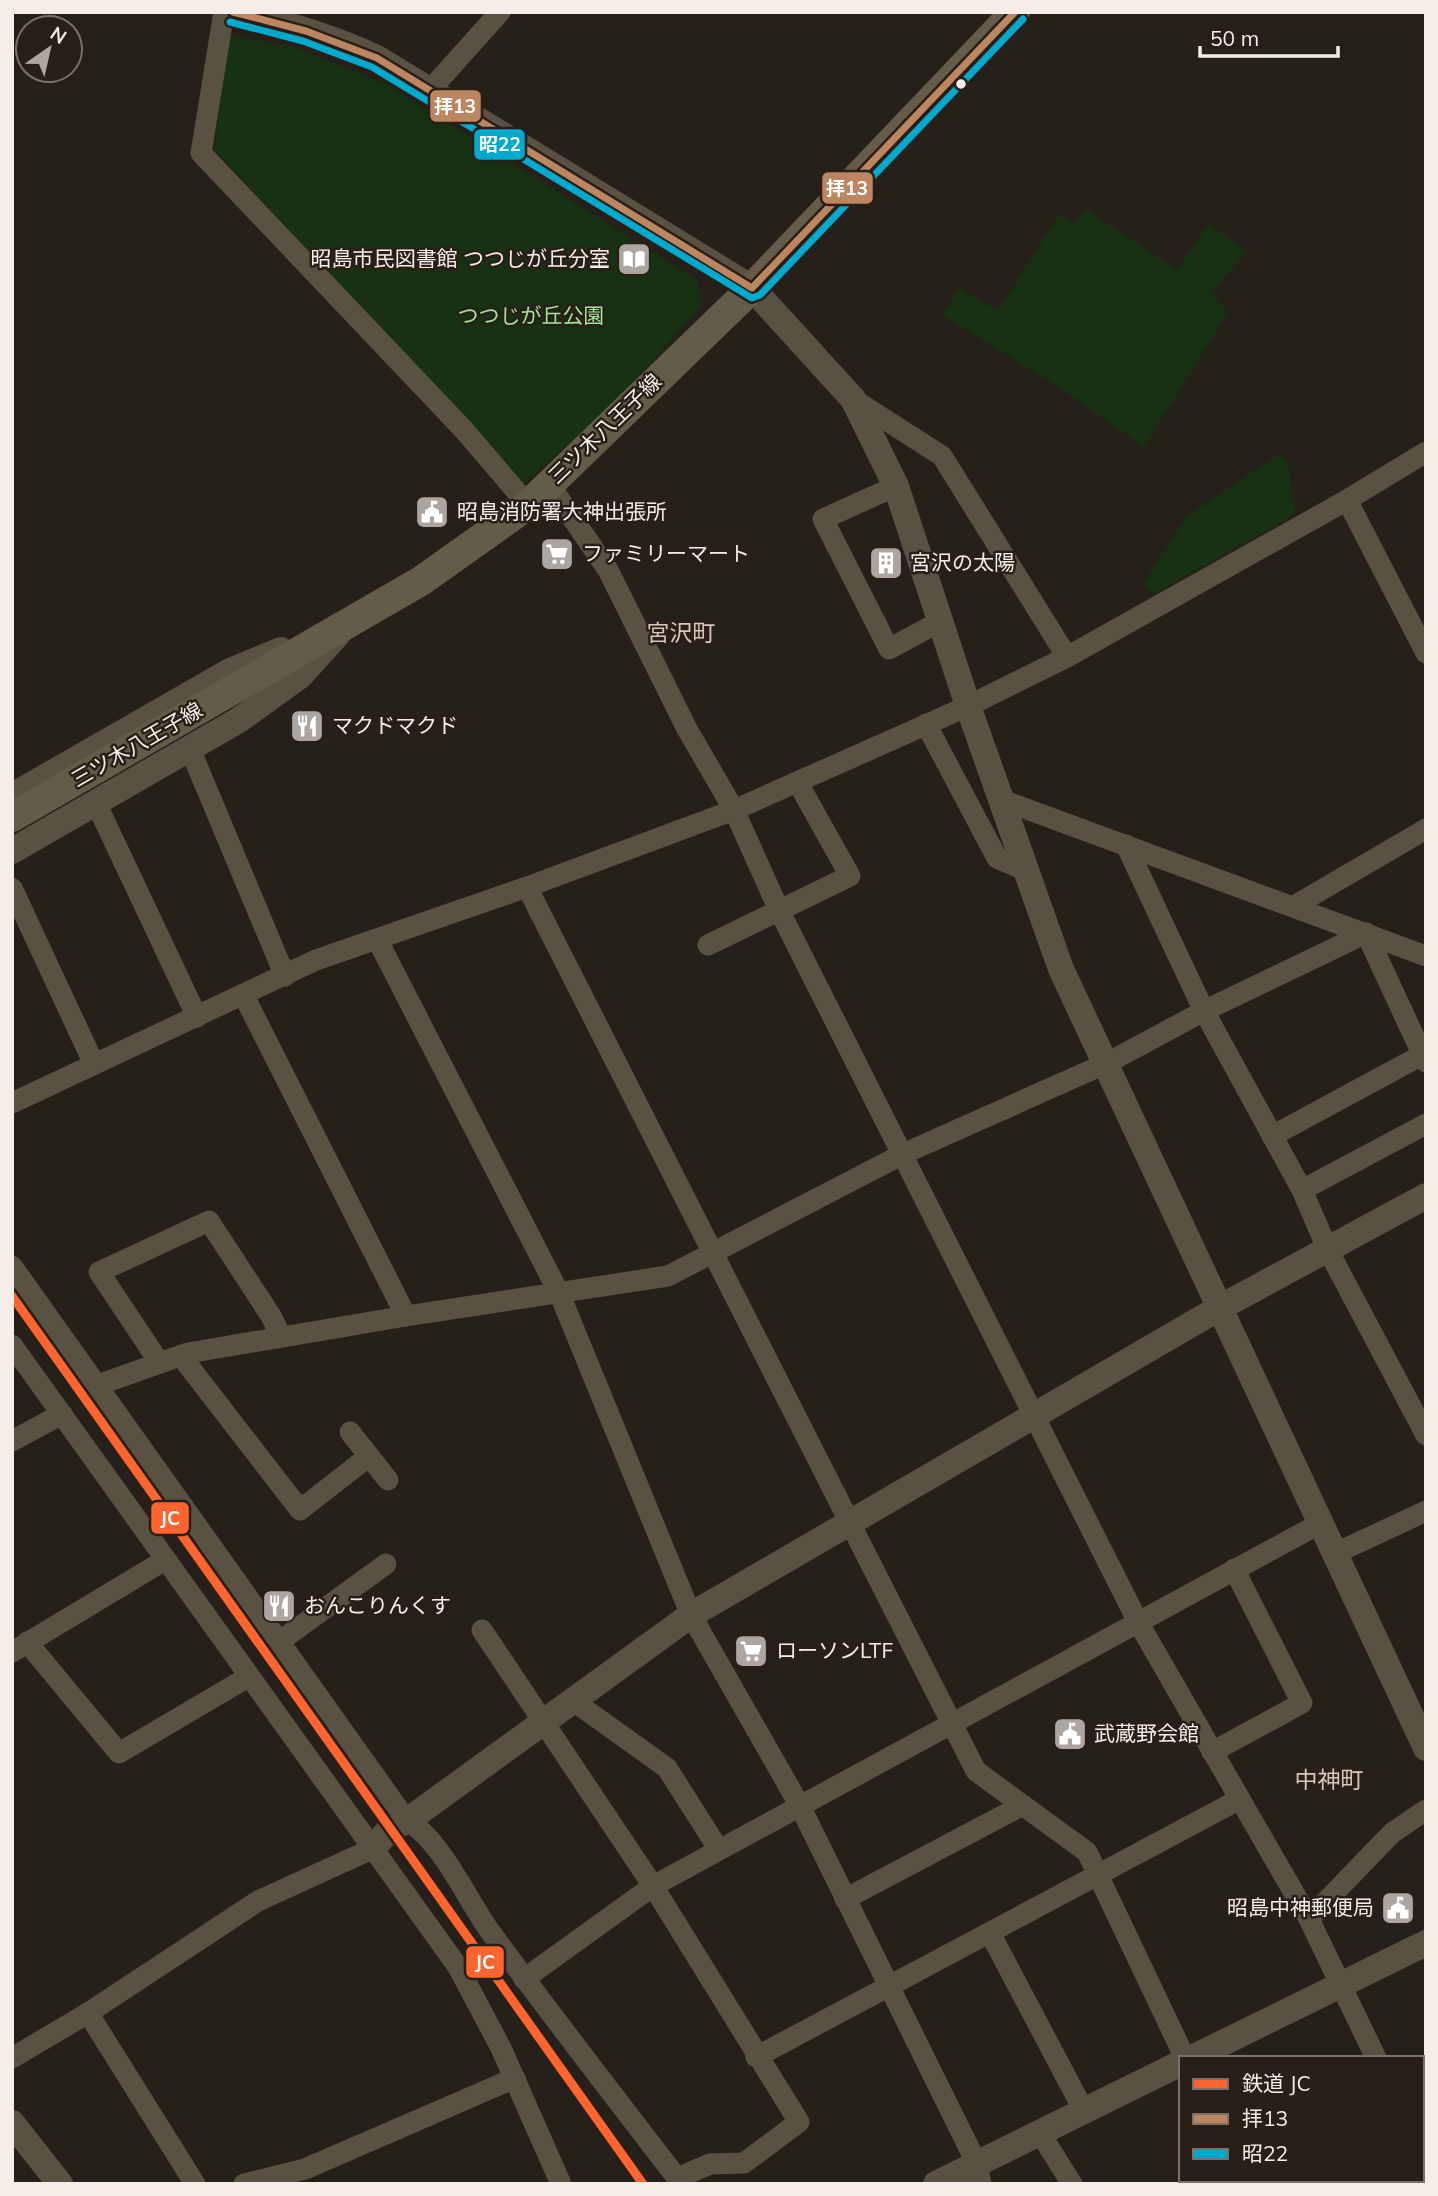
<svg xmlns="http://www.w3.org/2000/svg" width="1438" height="2196" viewBox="0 0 1438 2196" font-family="Mulish,'Noto Sans JP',sans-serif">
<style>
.green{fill:#163213}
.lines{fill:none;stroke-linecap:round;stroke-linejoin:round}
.minor{stroke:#595142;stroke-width:21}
.tertiary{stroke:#595142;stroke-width:26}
.secondary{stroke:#645b48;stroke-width:30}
.bus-1-casing{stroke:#2a1f17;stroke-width:12}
.bus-2-casing{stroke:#2a1f17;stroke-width:12}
.bus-1{stroke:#bb8660;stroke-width:7}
.bus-2{stroke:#00a9ce;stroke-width:7}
.rail-1-casing{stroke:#2a1f17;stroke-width:14}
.rail-1{stroke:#fe642e;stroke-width:9}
.bus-dot{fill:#f5ede8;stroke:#2a1f17;stroke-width:2.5}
.labels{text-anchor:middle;stroke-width:5;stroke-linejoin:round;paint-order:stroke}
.poi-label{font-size:21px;fill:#f5ede8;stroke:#2a1f17;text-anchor:start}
.park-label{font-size:21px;fill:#9de696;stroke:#2a1f17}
.street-label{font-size:21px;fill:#f5ede8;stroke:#2a1f17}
.neighbourhood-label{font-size:23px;fill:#d6c6bc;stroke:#2a1f17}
.line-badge{stroke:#2a1f17;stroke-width:2.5}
.badge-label{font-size:19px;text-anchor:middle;font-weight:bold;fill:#fff}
</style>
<rect width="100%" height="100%" fill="#26201b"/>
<g class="green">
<polygon points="227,35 294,47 387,85 697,280 702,306 613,403 524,484 215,150"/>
<polygon points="1085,209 1177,270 1209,224 1247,251 1211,294 1228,312 1144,447 1056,385 942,315 960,288 998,311 1059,215 1075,224"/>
<polygon points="1280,454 1288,463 1295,514 1152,595 1144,583 1187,516"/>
</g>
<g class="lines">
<g class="minor">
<polyline points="224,12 201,153 464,430 528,505"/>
<polyline points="431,89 500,12"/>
<polyline points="853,399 942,456 1067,657"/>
<polyline points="549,484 608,570 687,729 734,810 779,910 1138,1622 1309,1919 1376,2058"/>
<polyline points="896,486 823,519 889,649 939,622"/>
<polyline points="1347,500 1426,653"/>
<polyline points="926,724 997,858 1027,871"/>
<polyline points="190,749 285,976"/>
<polyline points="1002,800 1426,956"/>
<polyline points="96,803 197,1017"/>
<polyline points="1126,845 1204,1011 1302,1190 1328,1250 1426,1435"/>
<polyline points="527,887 976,1771 1087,1852 1185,2058"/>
<polyline points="12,888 94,1064"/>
<polyline points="1294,906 1426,829"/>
<polyline points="377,939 560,1295 691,1615 800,1806 977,2164 981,2184"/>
<polyline points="708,945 850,876 798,783"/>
<polyline points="244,996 406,1316"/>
<polyline points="12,1103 316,960 527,887 734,810 968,706 1067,657 1347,500 1426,452"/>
<polyline points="1272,1136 1422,1055"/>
<polyline points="1302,1190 1426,1124"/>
<path d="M12,1266l395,555c32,16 60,78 82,109 61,84 125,166 188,248l33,-14 34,-1 55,-41 -146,-236 -171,-256"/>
<polyline points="12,1345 458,1967 501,2048 561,2184"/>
<polyline points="181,1356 300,1510 369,1456"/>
<polyline points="159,1362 99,1272 209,1221 271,1316 281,1336"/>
<polyline points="98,1385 188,1353 406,1316 668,1276 903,1154 1107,1063 1204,1011 1366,933 1426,1062"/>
<polyline points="350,1432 388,1480"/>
<polyline points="12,1441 62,1414"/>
<polyline points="1334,1554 1426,1511"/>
<polyline points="280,1641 386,1564"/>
<polyline points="27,1642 119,1753 248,1677"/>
<polyline points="12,1652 165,1560"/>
<polyline points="572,1700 667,1768 719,1850"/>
<polyline points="1212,1752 1302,1703 1234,1569"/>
<polyline points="845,1899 1023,1805"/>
<polyline points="1309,1919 1392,1833 1426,1810"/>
<polyline points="990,1933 1084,2111"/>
<polyline points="524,1979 653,1886 1319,1524"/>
<polyline points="88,2013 195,2184"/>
<polyline points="756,2057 1240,1799"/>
<polyline points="12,2058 88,2013 258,1901 372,1849"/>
<polyline points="1422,2097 1426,2095"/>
<polyline points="1040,2133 1072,2184"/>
<polyline points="1422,2157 1426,2164"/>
<polyline points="1242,2180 1243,2184"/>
<polyline points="244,2184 305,2169 515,2078"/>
</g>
<g class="tertiary">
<path d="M232,12c52,10 97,24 145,46l375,230 101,111 43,87 72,220 93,263 365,779"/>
<polyline points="12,796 230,671 281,650"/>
<polyline points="12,851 239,720 300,676 338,634"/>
<polyline points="372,1849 390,1829 407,1821 691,1615 1221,1307 1426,1196"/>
<polyline points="1192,2058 1426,1943"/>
<polyline points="12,2123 60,2184"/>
<polyline points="936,2184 1181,2063"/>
</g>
<polyline class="secondary" points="12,817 421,581 528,505 752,288 1015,12"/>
<g class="bus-1-casing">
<polyline id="bus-1" points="233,12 306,31 377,58 752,288 1015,12"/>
</g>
<g class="bus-2-casing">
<polyline id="bus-2" points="230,22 303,41 372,67 752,298 760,295 1023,19"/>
</g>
<use href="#bus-1" class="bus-1"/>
<use href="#bus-2" class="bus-2"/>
<g class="rail-1-casing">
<polyline id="rail-1" points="12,1296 643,2184"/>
</g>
<use href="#rail-1" class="rail-1"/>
</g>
<defs>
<g id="library-square" transform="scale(1.75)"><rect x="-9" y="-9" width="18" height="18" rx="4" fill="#ada5a0" stroke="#2a1f17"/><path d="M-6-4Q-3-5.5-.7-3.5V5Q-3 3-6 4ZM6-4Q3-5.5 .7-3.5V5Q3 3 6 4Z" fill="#fff"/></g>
<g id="civic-square" transform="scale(1.75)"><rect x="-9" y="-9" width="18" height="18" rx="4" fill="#ada5a0" stroke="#2a1f17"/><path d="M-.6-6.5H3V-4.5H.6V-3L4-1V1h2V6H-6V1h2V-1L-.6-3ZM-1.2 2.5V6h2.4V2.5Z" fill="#fff"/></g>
<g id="supermarket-square" transform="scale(1.75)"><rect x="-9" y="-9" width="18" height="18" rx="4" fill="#ada5a0" stroke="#2a1f17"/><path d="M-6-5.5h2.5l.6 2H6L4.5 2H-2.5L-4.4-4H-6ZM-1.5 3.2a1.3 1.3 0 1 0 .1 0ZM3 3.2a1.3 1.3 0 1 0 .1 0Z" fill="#fff"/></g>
<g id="building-square" transform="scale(1.75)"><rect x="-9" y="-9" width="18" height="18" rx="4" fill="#ada5a0" stroke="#2a1f17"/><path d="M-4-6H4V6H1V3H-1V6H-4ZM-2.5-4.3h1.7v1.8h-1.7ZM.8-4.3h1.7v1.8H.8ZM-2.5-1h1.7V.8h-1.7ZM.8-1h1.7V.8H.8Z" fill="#fff"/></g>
<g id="restaurant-square" transform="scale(1.75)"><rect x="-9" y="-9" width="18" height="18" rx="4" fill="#ada5a0" stroke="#2a1f17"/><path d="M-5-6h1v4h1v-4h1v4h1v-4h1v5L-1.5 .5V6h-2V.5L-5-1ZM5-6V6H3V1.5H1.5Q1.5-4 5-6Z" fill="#fff"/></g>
</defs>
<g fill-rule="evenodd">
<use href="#library-square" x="634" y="259"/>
<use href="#civic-square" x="432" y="512"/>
<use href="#supermarket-square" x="557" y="554"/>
<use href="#building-square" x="886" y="563"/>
<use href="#restaurant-square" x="307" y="726"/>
<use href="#restaurant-square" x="279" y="1606"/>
<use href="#supermarket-square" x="751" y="1651"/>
<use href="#civic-square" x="1070" y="1734"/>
<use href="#civic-square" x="1398" y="1908"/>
</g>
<circle class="bus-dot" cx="961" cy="84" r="6"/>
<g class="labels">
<g class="poi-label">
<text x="610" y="266" text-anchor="end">昭島市民図書館 つつじが丘分室</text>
<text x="457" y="519">昭島消防署大神出張所</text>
<text x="582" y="561">ファミリーマート</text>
<text x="910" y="570">宮沢の太陽</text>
<text x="332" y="733">マクドマクド</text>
<text x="304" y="1613">おんこりんくす</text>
<text x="776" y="1658">ローソンLTF</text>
<text x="1094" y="1741">武蔵野会館</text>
<text x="1374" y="1915" text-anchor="end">昭島中神郵便局</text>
</g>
<g class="park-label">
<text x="531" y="323">つつじが丘公園</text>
</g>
<g class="street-label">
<text transform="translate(605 429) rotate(-44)" y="7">三ツ木八王子線</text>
<text transform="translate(137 745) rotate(-30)" y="7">三ツ木八王子線</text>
</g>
<g class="neighbourhood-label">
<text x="681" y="641">宮沢町</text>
<text x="1329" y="1788">中神町</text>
</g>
</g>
<g class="line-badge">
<rect x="429" y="89" width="53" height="34" rx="7" fill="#bb8660"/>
<rect x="473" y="128" width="53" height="33" rx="7" fill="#00a9ce"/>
<rect x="821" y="171" width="53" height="34" rx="7" fill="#bb8660"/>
<rect x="150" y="1501" width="40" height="34" rx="7" fill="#fe642e"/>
<rect x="465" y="1945" width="40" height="34" rx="7" fill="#fe642e"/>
</g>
<g class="badge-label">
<text x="455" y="113">拝13</text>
<text x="500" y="151">昭22</text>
<text x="847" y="195">拝13</text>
<text x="170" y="1525">JC</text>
<text x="485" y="1969">JC</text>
</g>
<rect width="1438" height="2196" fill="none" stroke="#f5ede8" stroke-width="28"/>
<rect x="1179" y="2056" width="245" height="126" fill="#2a1f17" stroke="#7b716b" stroke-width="2"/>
<rect x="1193" y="2079" width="35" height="10" fill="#fe642e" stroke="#7b716b" stroke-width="2"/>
<text x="1242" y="2091" font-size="21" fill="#f5ede8">鉄道 JC</text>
<rect x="1193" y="2114" width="35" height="10" fill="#bb8660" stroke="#7b716b" stroke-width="2"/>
<text x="1242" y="2126" font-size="21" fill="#f5ede8">拝13</text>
<rect x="1193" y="2149" width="35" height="10" fill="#00a9ce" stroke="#7b716b" stroke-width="2"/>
<text x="1242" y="2161" font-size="21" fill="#f5ede8">昭22</text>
<g transform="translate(49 49) rotate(34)"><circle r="33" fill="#2a1f17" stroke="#7b716b" stroke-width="2"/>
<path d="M0-5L12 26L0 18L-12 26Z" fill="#ada5a0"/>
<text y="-10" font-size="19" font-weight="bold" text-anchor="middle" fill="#f5ede8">N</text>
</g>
<path d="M1200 46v10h138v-10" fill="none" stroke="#f5ede8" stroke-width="3.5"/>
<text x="1210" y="46" font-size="21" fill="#f5ede8" stroke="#2a1f17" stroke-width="5" paint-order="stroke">50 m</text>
</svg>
